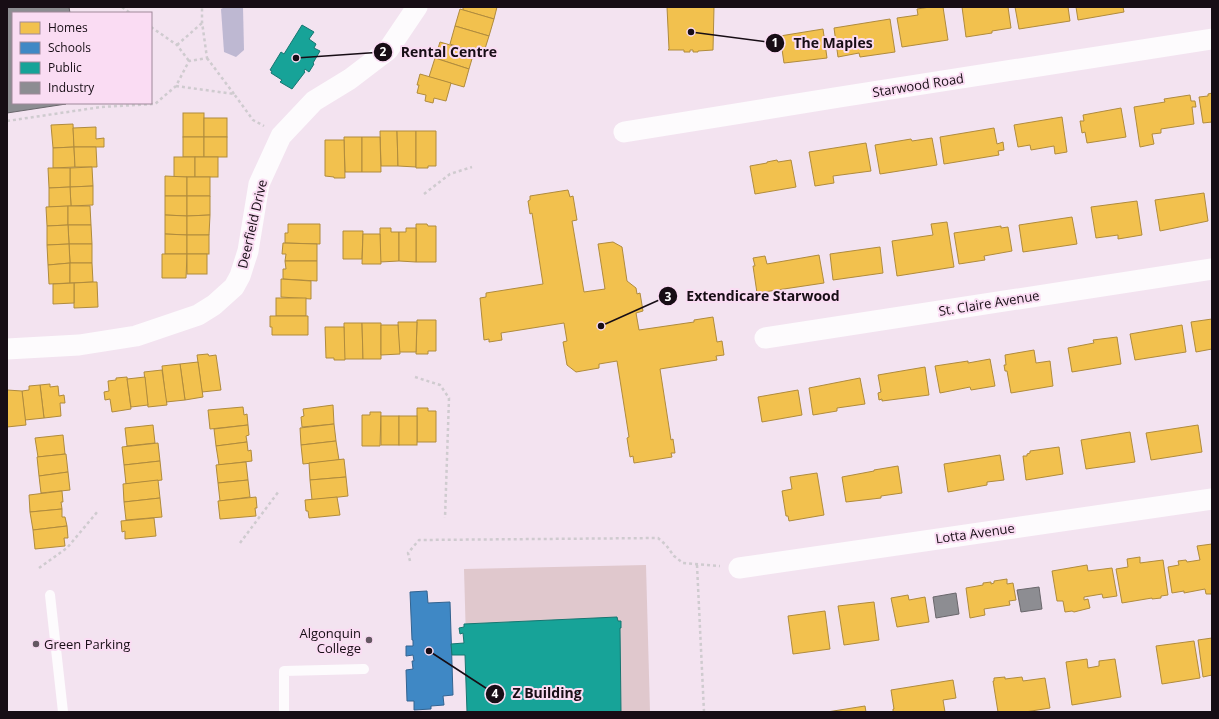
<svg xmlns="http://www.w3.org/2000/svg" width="1219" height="719" viewBox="0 0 1219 719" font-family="'Open Sans',sans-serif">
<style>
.green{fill:#e0c8cd}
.water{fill:#beb8d2}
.homes{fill:#f2c14e;stroke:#b08b3d}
.schools{fill:#3f88c5;stroke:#336390}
.public{fill:#17a398;stroke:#177671}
.industry{fill:#8d8d92;stroke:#6a676c}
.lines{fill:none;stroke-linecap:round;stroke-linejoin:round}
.path{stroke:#cfcbcf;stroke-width:2.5;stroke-dasharray:3 3;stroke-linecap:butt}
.service{stroke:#fdfbfd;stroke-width:10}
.minor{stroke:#fdfbfd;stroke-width:21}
.poi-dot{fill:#645862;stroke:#fadcf3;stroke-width:1.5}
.labels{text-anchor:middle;stroke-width:4;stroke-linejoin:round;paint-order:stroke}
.street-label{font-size:13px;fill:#170d15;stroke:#fadcf3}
.poi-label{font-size:13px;fill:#170d15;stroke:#fadcf3;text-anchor:end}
.leader{fill:none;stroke:#170d15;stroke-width:1.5}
.callout-dot{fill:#170d15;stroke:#fadcf3;stroke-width:1.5}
.mark-label{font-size:12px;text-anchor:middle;font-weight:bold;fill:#fff}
.callout-label{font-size:14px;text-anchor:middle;font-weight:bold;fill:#170d15;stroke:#fadcf3;stroke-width:4;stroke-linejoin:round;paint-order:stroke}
</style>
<rect width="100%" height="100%" fill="#f3e3f0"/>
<polygon class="green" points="646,565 650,712 468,712 464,569"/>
<polygon class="water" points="225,7 243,7 244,50 236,57 224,52 221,9"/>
<g class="homes">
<polygon points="463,7 497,7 494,19 463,10"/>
<polygon points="667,7 714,7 713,50 698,51 698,52 693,52 693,50 690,50 690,52 684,52 684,50 668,50 669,49"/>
<polygon points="930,7 943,7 948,40 902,47 897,18 918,15 917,9"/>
<polygon points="962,7 1008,7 1011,28 992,31 992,33 966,37"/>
<polygon points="1015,7 1068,7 1070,21 1019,29"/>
<polygon points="1076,7 1123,7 1124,12 1078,20"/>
<polygon points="460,9 494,19 489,36 455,26"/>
<polygon points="890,19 895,52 860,57 859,53 838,57 834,28"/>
<polygon points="455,26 489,36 483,55 450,44"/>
<polygon points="823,29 827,58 784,63 780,36"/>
<polygon points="440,42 474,52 469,69 435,58"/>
<polygon points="435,58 469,69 464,87 429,77"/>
<polygon points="420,74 451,83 446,101 434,98 433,103 425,101 426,95 417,93 419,85 417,85"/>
<polygon points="1212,93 1212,122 1203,123 1199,97 1208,96 1208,94"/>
<polygon points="1190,95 1191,101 1195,101 1196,107 1192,107 1194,124 1161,129 1161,133 1152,134 1154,144 1140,147 1134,107 1165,102 1164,99"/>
<polygon points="1121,108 1126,137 1087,143 1085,132 1082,133 1080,121 1084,121 1083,115"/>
<rect x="183" y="113" width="21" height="24"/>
<polygon points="1062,117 1067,152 1055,154 1054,146 1031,150 1030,145 1018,147 1014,125"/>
<rect x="204" y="118" width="23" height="19"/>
<polygon points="73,124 74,147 53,148 51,125"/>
<polygon points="96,127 96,139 104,138 104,147 74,147 73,128"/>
<polygon points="994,128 997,144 1003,142 1004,150 998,151 999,155 944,164 940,137"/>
<polygon points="380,131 397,131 398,166 381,166"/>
<polygon points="397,131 416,131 416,167 398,166"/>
<polygon points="416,131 436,131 436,166 428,166 428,168 416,168"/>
<rect x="183" y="137" width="21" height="20"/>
<rect x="204" y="137" width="23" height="20"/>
<polygon points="344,137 362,137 362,172 345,172"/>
<polygon points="362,137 380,137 381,172 362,172"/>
<polygon points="932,138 937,165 880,174 875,145 911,139 912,141"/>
<polygon points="325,140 344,140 345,178 334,178 334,177 325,176"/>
<polygon points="866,143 871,171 833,176 834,183 815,186 809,152"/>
<polygon points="74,147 75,167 53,168 53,148"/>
<polygon points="74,147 96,147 97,167 75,167"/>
<rect x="174" y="157" width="21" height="20"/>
<rect x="195" y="157" width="23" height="20"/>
<polygon points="777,160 778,162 791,160 796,187 755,194 750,166 767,163 767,162"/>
<polygon points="92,167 93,186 70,187 70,168"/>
<polygon points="48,168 70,168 70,187 49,188"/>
<polygon points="165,176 187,177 187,196 165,196"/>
<rect x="187" y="177" width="23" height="19"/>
<polygon points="93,186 93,205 71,206 70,187"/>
<polygon points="70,187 71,206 49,207 49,188"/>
<polygon points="568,190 570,197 573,196 577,220 572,221 584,292 605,289 598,244 613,242 622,247 627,281 636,288 637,294 640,293 643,311 636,313 639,330 694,322 694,320 713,317 717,342 722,341 724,355 716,356 717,360 660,369 671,440 673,439 675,453 671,453 672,457 634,463 633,456 630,457 627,438 629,437 617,361 599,364 599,368 576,372 567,365 563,342 567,341 564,323 501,333 502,340 489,342 489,339 484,340 480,298 486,297 486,293 543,284 532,213 530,214 528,201 530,200 530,196"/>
<polygon points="1204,193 1208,221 1160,231 1155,200"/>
<polygon points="165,196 187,196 187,216 165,215"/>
<polygon points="187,196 210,196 210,215 187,216"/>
<polygon points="1137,201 1142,235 1118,239 1118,235 1096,238 1091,207"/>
<polygon points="68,206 68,225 47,226 46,207"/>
<polygon points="68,206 90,206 91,225 68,225"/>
<polygon points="165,215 187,216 187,235 165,234"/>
<polygon points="210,215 209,235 187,235 187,216"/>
<polygon points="1072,217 1077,244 1023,252 1019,225"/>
<polygon points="947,222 954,267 897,276 892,241 933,235 931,224"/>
<polygon points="288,224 320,224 320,244 285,243 285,233 288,233"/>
<polygon points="416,224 427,224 428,226 436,226 436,262 416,262"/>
<polygon points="68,225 91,225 92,244 69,244"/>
<polygon points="68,225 69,244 47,245 47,226"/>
<polygon points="1001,226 1001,228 1008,227 1012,251 984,256 985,260 959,264 954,233"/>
<polygon points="380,228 391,228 391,232 399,232 399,261 380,262"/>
<polygon points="406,228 416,228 416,262 399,261 399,232 406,232"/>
<polygon points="343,231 363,231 362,259 343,259"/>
<polygon points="165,234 187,235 187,254 165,254"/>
<polygon points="363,234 380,234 381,264 362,264"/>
<rect x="187" y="235" width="22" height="19"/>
<polygon points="283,243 317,244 317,261 285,261 286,254 282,254"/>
<polygon points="69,244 92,244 92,263 70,263"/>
<polygon points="69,244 70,263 48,265 47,245"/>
<polygon points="880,247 883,273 833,280 830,254"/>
<polygon points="162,254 187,254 186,278 162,278"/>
<rect x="187" y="254" width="20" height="20"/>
<polygon points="819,255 824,283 757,293 753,266 755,266 753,258 765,256 767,264"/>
<polygon points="285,261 317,261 317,281 283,279 283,269 286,269"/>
<polygon points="70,263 70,283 49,284 48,265"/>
<polygon points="70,263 92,263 93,282 70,283"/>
<polygon points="281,279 311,281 311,299 281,297"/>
<polygon points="93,282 97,282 98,307 74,308 74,283"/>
<polygon points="74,283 74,303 53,304 53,284"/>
<rect x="276" y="298" width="30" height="18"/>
<polygon points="270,316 308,316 308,335 272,335 272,327 270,327"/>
<polygon points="1212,319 1212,349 1196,352 1191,322"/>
<polygon points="417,320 436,320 436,351 428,351 428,354 416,354"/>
<polygon points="398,322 417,322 416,352 399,352"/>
<polygon points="344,323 362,323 363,359 344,359"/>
<polygon points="362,323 381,323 381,359 363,359"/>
<polygon points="381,325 398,325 400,354 381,355"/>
<polygon points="1182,325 1186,352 1135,360 1130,334"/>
<polygon points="325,327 344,327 345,360 334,360 334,358 326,358"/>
<polygon points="1117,337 1121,364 1072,372 1068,348 1094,343 1093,340"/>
<polygon points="1034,350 1036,363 1050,361 1053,386 1011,393 1007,371 1005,371 1004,365 1006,365 1005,355"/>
<polygon points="208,354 209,356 216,355 221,390 202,392 197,355"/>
<polygon points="990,359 995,386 971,390 970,387 940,393 935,366 968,361 968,363"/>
<polygon points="198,362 203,397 185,400 180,364"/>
<polygon points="180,364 185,400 166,402 162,366"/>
<polygon points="925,367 929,395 882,401 882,399 879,400 878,393 881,392 878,375"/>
<polygon points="162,370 167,405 148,407 144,372"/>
<polygon points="127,377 131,409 112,412 110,399 105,400 104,392 109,391 108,381 116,380 116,378"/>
<polygon points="145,377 148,405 131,407 127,379"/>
<polygon points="860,378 865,404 837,408 837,411 813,415 809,388"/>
<polygon points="50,384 50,387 58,386 59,396 64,395 65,403 60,403 61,416 44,418 40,385"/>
<polygon points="40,385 44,418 25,420 22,391 29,390 29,386"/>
<polygon points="7,390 22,391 26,425 7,427"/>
<polygon points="798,390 802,415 762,422 758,397"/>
<polygon points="333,405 334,424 302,427 301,417 304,416 303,409"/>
<polygon points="243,407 244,415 247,414 248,425 210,429 208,410"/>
<polygon points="417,408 428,408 428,411 436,411 436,442 417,442"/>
<polygon points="370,412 381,412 380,446 362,446 362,415 370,415"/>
<rect x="381" y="416" width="18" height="29"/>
<rect x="399" y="416" width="18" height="29"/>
<polygon points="334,424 336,441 301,445 300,428"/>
<polygon points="153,425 155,443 127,446 125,428"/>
<polygon points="248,425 249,435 246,436 247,442 216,446 214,429"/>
<polygon points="1198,425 1202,452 1151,460 1146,433"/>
<polygon points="1130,432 1135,462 1086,469 1081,440"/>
<polygon points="63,435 65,454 38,457 35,438"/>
<polygon points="336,441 339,460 303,464 301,445"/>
<polygon points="247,442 248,451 251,450 252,461 219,465 216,446"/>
<polygon points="158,443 160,461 124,465 122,447"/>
<polygon points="1059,447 1063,474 1026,480 1023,456 1027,456 1027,454 1030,453 1030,451"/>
<polygon points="66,454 68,472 39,476 37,457"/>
<polygon points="1000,455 1004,480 987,482 987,485 948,492 944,464"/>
<polygon points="344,459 346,477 310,480 309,463"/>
<polygon points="160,461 162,480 126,484 124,465"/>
<polygon points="246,462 248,480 218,483 216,465"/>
<polygon points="898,466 902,493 881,496 881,498 846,502 842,477 874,471 874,470"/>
<polygon points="68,472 70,490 41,493 39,476"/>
<polygon points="817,473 824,515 789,521 788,516 786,516 782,491 792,489 790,477"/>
<polygon points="346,477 348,496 312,500 310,480"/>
<polygon points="158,480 160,498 124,502 123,484"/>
<polygon points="248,480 250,497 220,501 218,483"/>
<polygon points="62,491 63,502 61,502 62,509 30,512 29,495"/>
<polygon points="256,497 257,508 255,508 256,516 220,519 218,501"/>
<polygon points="337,497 340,515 309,518 308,511 306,511 305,500"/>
<polygon points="160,498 162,517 126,520 124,502"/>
<polygon points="62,509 62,517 65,517 67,526 33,530 30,512"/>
<polygon points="154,518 156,536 125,539 125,531 122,532 121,521"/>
<polygon points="67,526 68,538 64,538 65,546 35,549 33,530"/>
<polygon points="1212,544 1212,594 1206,594 1205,589 1184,593 1184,591 1172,593 1168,567 1179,565 1178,561 1186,560 1187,562 1200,560 1197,546"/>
<polygon points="1140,557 1140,563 1163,560 1168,595 1161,596 1161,598 1152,599 1152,598 1122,603 1116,569 1128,567 1127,559"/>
<polygon points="1087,565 1088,571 1112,568 1117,596 1103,598 1102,594 1084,597 1084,600 1088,599 1090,608 1074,612 1072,611 1065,612 1063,601 1057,601 1052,571"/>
<polygon points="1007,579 1007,584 1013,583 1016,600 1009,601 1010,605 984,609 985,615 970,618 966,588 983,585 983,583 991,582 991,584 994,583 994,581"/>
<polygon points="908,595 909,600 925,597 929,622 897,627 891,598"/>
<polygon points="874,602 879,640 844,645 838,606"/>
<polygon points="825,611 830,649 793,654 788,616"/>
<polygon points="1212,638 1212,675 1203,677 1198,640"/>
<polygon points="1194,641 1200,678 1162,684 1156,646"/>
<polygon points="1087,659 1088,668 1099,666 1099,661 1115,659 1121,697 1072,705 1066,662"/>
<polygon points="1005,677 1005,679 1022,677 1023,681 1045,678 1050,708 1025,712 998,712 993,681 994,681 994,678"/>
<polygon points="953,680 956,698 943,700 945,712 893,712 893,709 894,709 891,690"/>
<polygon points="865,706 866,712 827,712"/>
</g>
<polygon class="schools" points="427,591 428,603 450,602 453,695 443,696 444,705 431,706 431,709 414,710 414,701 407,701 406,670 413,669 412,661 414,661 413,655 406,656 406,646 413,646 413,640 412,640 410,592"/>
<g class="public">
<polygon points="302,25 314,32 309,39 316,44 314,48 320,51 313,63 314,64 309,72 305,69 304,71 305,72 292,89 280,82 282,80 271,73 272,71 270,70 281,52 284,54"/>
<polygon points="617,617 618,621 621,621 621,628 620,628 621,712 467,712 465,655 452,655 451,644 464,643 463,633 460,634 459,628 464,627 464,624"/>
</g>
<g class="industry">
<polygon points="7,7 69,7 70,13 13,13 13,103 66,104 7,113"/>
<polygon points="1039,587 1042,609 1021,612 1017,590"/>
<polygon points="956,593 959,614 936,618 933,597"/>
</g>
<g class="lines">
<g class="path">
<polyline points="122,7 130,13"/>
<polyline points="151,27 177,45 189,61"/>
<polyline points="177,45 202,23"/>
<polyline points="207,58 234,94"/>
<polyline points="176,86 234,94 253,120 264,126"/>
<polyline points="7,121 101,107 155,104 176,86 189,61 207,58 202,22 202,7"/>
<polyline points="424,194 450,174 472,167"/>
<polyline points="415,377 440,385 449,398 445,518"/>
<polyline points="240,543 279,491"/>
<polyline points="410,561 408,553 419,540 658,538 666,545 674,556 683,563 720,566"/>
<polyline points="697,565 704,712"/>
<polyline points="39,568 67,548 98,511"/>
</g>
<g class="service">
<polyline points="50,595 63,712"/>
<polyline points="284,712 284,671 364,669"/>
</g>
<g class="minor">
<polyline points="624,132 840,97 1212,39"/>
<polyline points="765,338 1212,269"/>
<polyline points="7,349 79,345 136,336 198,315 214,305 234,287 240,276 248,251 259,184 281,136 314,101 350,79 388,50 417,7"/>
<polyline points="739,568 1212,499"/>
</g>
</g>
<g class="poi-dot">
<circle cx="369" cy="640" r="4"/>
<circle cx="36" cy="644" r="4"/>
</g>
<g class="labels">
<g class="street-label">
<text transform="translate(918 85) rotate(-9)" y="5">Starwood Road</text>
<text transform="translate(252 224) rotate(-77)" y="5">Deerfield Drive</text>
<text transform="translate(989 303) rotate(-9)" y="5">St. Claire Avenue</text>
<text transform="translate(975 533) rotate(-8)" y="5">Lotta Avenue</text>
</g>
<g class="poi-label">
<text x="361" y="638">Algonquin<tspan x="361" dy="15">College</tspan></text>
<text x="44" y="649" text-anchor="start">Green Parking</text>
</g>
</g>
<path class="leader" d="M691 32L775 43M296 58L383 52M601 326L668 296M429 651L495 694"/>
<g class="callout-dot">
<circle cx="691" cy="32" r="4"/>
<circle cx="296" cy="58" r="4"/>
<circle cx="601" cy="326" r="4"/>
<circle cx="429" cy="651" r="4"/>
<circle cx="775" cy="43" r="10"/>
<circle cx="383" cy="52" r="10"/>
<circle cx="668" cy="296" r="10"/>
<circle cx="495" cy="694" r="10"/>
</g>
<g class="mark-label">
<text x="775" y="47">1</text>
<text x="383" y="56">2</text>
<text x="668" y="301">3</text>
<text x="495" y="698">4</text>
</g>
<g class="callout-label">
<text x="833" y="48">The Maples</text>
<text x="449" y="57">Rental Centre</text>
<text x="763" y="301">Extendicare Starwood</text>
<text x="547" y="698">Z Building</text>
</g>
<rect width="1219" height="719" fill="none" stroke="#170d15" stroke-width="16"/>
<rect x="12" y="12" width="140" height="92" fill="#fadcf3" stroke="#9f899a"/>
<rect x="20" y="22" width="20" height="12" fill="#f2c14e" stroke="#9f899a"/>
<text x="48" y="32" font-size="12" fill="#170d15">Homes</text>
<rect x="20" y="42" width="20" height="12" fill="#3f88c5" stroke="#9f899a"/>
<text x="48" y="52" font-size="12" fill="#170d15">Schools</text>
<rect x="20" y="62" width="20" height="12" fill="#17a398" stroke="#9f899a"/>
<text x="48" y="72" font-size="12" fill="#170d15">Public</text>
<rect x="20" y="82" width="20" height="12" fill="#8d8d92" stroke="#9f899a"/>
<text x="48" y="92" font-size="12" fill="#170d15">Industry</text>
</svg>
